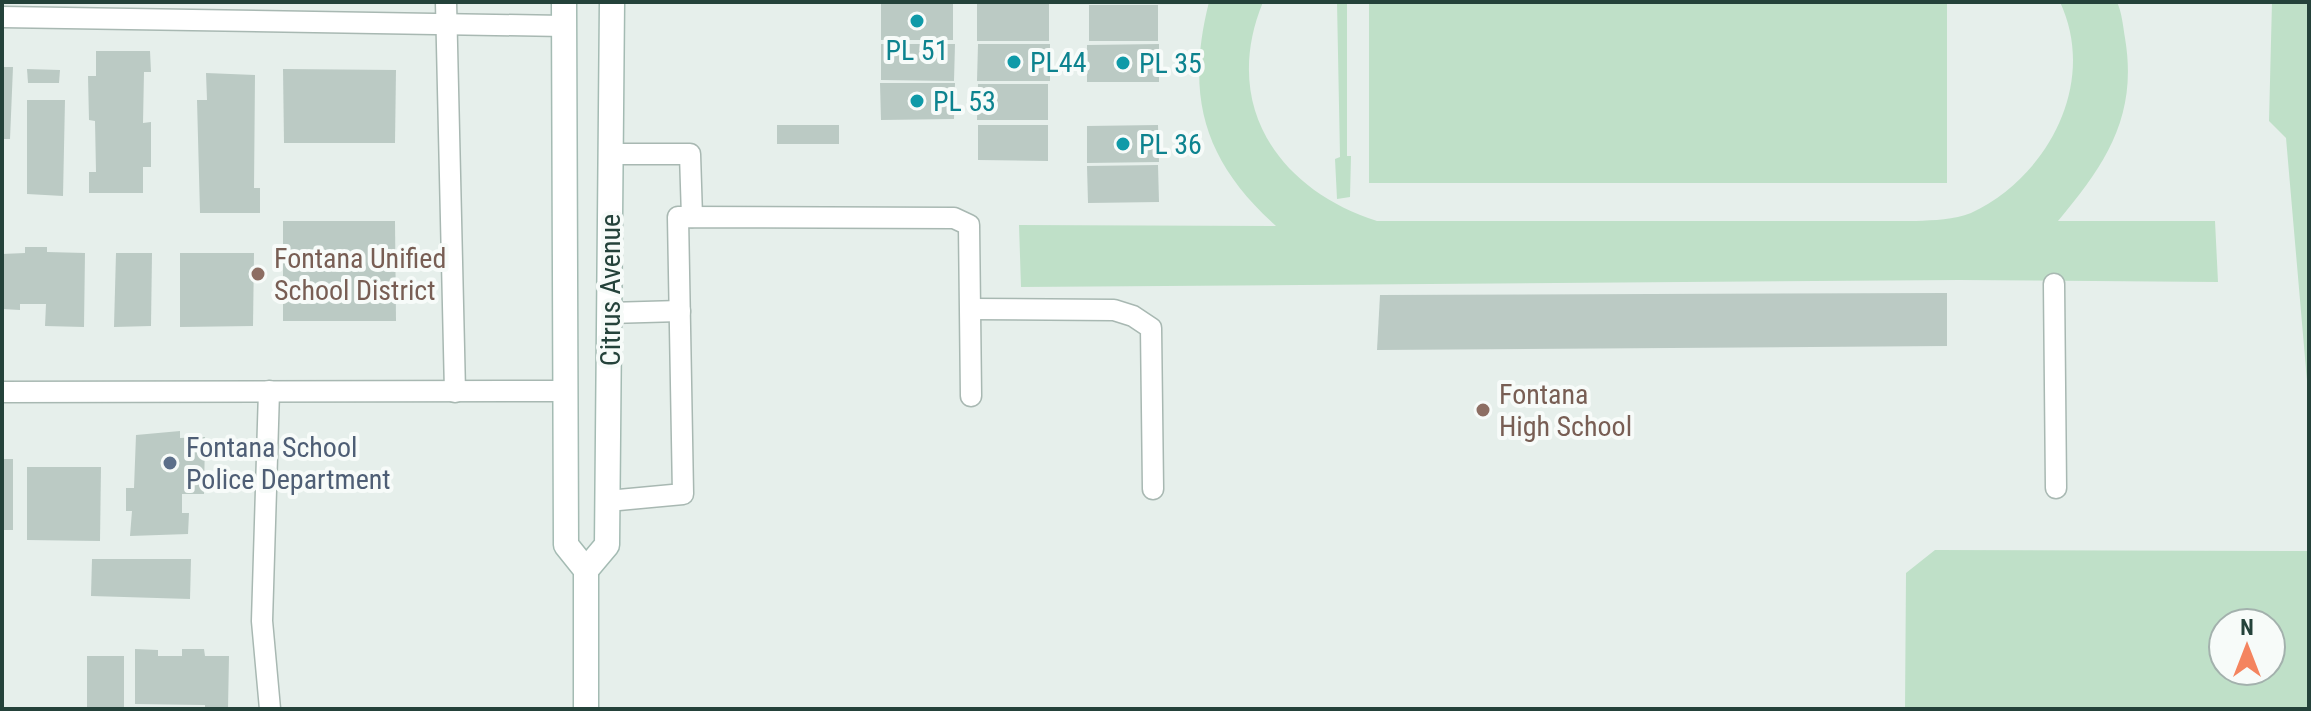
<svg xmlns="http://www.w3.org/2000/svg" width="2311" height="711" viewBox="0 0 2311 711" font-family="'Roboto Condensed',sans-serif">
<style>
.green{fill:#bfe0c8;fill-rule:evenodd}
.building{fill:#bbcac4}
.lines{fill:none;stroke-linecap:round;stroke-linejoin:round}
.service-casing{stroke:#a8b8b2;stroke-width:23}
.secondary-casing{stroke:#a4bbb3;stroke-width:27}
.service{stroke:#fff;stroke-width:20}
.secondary{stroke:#fff;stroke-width:24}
.culture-dot{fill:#0f9aa8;stroke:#f7fbf9;stroke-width:3}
.education-dot{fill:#8d6e63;stroke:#f7fbf9;stroke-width:3}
.service-dot{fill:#5c6f8a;stroke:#f7fbf9;stroke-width:3}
.labels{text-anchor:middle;stroke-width:8;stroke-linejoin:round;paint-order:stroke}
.culture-label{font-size:28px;fill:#0d838f;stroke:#f7fbf9;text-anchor:start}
.education-label{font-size:28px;fill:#785e54;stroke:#f7fbf9;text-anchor:start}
.street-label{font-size:28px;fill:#24423a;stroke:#f7fbf9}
.service-label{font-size:28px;fill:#4e5e75;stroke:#f7fbf9;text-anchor:start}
</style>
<rect width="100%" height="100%" fill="#e6efeb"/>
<g class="green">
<path d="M1209,2h54c-42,102 14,187 114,219h539c18,-1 38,-1 55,-8 77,-36 127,-130 89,-211h57c5,11 6,24 8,36 13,78 -19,126 -67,183h157l3,61 -259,-2 -938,7 -2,-62 257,1c-72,-65 -91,-129 -67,-224z"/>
<polygon points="1337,2 1347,2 1347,156 1351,156 1350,197 1337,199 1335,159 1340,157"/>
<rect x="1369" y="2" width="578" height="181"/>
<polygon points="2272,2 2309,2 2309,404 2286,138 2269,121"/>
<path d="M1935,550l374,1v158h-404l1,-136zM2271,623v48h-48v-48z"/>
</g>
<g class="building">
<rect x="881" y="3" width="72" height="37"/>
<rect x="977" y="4" width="72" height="37"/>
<rect x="1089" y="5" width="69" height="36"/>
<polygon points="881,44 955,44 954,81 881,80"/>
<polygon points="978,44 1050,44 1050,81 977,81"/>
<polygon points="1159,44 1159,82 1087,82 1087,45"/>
<polygon points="96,51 150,51 151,72 144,72 143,123 151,122 151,167 143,167 143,193 89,193 89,172 96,172 95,121 89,120 88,76 96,76"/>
<polygon points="2,67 13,67 10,139 2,139"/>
<polygon points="27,69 60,70 59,83 28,83"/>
<polygon points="283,69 396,70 395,143 284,143"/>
<polygon points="206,73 255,75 254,188 260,188 260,213 200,213 197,100 207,100"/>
<polygon points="880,83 955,83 954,119 881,120"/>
<polygon points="978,84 1048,84 1048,120 977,120"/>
<polygon points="27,100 65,100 63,196 27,194"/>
<rect x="777" y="125" width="62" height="19"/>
<polygon points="978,125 1048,125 1048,161 978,160"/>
<polygon points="1158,125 1159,162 1087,163 1087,126"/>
<polygon points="1158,165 1159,202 1088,203 1087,166"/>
<polygon points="283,221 395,221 396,321 283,321"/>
<polygon points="25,247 47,247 47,252 85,253 84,327 45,326 46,304 20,304 20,310 2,309 2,254 25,253"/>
<polygon points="116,253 152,253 151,326 114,327"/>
<polygon points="180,253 254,253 253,326 180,327"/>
<polygon points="1947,293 1947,346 1377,350 1380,295"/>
<polygon points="180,431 180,438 205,437 204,494 182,494 182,513 189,513 188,534 130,536 132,511 126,511 126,488 134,488 136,435"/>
<rect x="2" y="459" width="11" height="71"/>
<polygon points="27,467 101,467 100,541 27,540"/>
<polygon points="92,559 191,559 190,599 91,596"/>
<polygon points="135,649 158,650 158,656 182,656 182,649 204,649 205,656 229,656 228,709 205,709 205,705 135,704"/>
<rect x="87" y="656" width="37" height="53"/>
</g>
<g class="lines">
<g class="service-casing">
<g id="service">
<polyline points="446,2 455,392"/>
<polyline points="2,17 564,26"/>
<polyline points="611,154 690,154 692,217"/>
<polyline points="2054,284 2056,488"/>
<polyline points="971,309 1114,310 1133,316 1151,328 1153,489"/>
<polyline points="609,313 680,311"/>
<polyline points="269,391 262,621 270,709"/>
<polyline points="2,392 565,391"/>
<polyline points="608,501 683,494 678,217 954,218 969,225 971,396"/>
</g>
</g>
<g class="secondary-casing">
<g id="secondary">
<polyline points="564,2 566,545 586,570 586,709"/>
<polyline points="586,570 607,545 612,2"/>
</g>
</g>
<use href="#service" class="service"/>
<use href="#secondary" class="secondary"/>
</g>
<g class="culture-dot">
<circle cx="917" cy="21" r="8"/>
<circle cx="1014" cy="62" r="8"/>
<circle cx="1123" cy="63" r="8"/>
<circle cx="917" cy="101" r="8"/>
<circle cx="1123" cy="144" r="8"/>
</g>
<g class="education-dot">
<circle cx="258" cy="274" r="8"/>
<circle cx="1483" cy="410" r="8"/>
</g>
<circle class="service-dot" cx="170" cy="463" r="8"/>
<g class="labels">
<g class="culture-label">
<text x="917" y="60" text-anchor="middle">PL 51</text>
<text x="1030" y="72">PL44</text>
<text x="1139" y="73">PL 35</text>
<text x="933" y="111">PL 53</text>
<text x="1139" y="154">PL 36</text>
</g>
<g class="education-label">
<text x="274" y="268">Fontana Unified<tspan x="274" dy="32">School District</tspan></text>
<text x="1499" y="404">Fontana<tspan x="1499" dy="32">High School</tspan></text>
</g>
<g class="street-label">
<text transform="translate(610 290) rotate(-90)" y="10">Citrus Avenue</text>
</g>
<g class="service-label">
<text x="186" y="457">Fontana School<tspan x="186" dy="32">Police Department</tspan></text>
</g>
</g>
<rect width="2311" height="711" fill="none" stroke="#24423a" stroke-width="8"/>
<g transform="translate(2247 647)"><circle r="38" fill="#f7fbf9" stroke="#a3b1ad" stroke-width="2"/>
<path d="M0-6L14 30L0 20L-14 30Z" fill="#f4845f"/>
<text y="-12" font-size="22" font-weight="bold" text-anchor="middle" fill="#24423a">N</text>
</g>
</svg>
